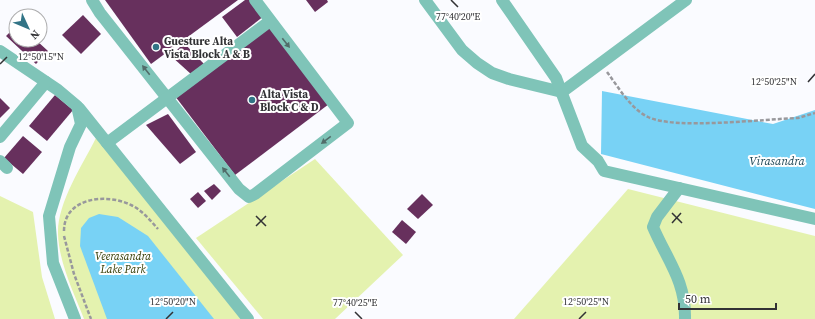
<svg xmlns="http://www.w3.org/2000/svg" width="815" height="319" viewBox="0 0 815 319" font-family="'Source Serif 4',serif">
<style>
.green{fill:#e4f2af}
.water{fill:#78d2f5}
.building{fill:#67305d}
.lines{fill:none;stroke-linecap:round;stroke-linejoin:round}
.path{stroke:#98989c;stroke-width:2.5;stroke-dasharray:4 2;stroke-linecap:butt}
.minor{stroke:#7fc4b8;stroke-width:12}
.oneway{fill:#516c69}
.ticks{fill:none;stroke:#323235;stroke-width:1.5}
.poi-dot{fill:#327486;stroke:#fff;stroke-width:1.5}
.labels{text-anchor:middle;stroke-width:4;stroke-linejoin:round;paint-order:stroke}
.poi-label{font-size:11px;font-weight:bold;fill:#323235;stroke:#fff;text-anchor:start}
.park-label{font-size:11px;font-style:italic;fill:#323900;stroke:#fff}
.water-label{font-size:12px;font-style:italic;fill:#204857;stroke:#fff}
.ticks-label{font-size:10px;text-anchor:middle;fill:#323235;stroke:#fff;stroke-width:4;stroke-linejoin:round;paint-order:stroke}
</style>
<rect width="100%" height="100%" fill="#fafbff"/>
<g class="green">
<path d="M96,138l145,181h-157c-10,-26 -25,-56 -26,-85 -1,-31 24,-68 38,-96z"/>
<polygon points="315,159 403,255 335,319 263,319 196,238"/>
<polygon points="628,189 815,236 815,319 514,319"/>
<polygon points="0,196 33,212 42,277 55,319 0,319"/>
</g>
<g class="water">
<polygon points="602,91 773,124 815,110 815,209 601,154"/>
<polygon points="99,214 118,217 148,236 214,319 107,319 80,246 81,228 89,218"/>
</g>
<g class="building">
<polygon points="105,0 238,0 151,64"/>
<polygon points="245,0 252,0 264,16 237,37 222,17"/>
<polygon points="306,0 327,0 328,2 315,12"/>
<polygon points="83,15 101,34 81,54 62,35"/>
<polygon points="269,24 329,104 235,175 175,96"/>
<polygon points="16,26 16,40 36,40 48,51 36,64 6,36"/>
<polygon points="184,43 204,64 192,75 171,56"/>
<polygon points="55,95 73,110 47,141 29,126"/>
<polygon points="0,98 10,108 0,118"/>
<polygon points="168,114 196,152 180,164 146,125"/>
<polygon points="23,136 42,152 23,174 4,158"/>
<polygon points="214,184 221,191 212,200 204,191"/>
<polygon points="198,192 206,201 198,208 190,199"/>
<polygon points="422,194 433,205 418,219 407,209"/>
<polygon points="402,220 416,232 406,244 392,232"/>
</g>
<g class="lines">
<g class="path">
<path d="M607,72c12,16 23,36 41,45 26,13 117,2 150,1l17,-5"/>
<path d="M64,231c0,-34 43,-38 67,-26 11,5 19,15 27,24"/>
<polyline points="64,236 74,274 91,319"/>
</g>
<g class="minor">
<polyline points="92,0 100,13 239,189 249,197 255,194 348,123 255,0"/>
<polyline points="425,0 462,50 477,63 492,73 509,79 562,92 686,0"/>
<polyline points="502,0 556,78 582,146 598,161 604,171 815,219"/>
<polyline points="0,51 58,90 77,106 81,124 70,147 49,216 53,263 75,319"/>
<polyline points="79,108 248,319"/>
<polyline points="0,137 46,82"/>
<polyline points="107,143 270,21"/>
<polyline points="0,161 7,168"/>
<path d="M679,188l-22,29 -4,10c14,33 33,54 32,92"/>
</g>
</g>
<defs><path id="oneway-solid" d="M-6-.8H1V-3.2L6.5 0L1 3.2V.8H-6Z"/></defs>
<g class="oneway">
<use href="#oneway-solid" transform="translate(286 43) rotate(52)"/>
<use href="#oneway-solid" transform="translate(146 70) rotate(-128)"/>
<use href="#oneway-solid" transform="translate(326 140) rotate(143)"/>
<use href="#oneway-solid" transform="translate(226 172) rotate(-128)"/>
</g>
<path class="ticks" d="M451,0l7,7M0,64l7,-7M808,82l7,-8M672,213l10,10M256,216l10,10M672,223l9,-10M256,226l10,-10M355,312l7,7M166,319l7,-7M579,319l7,-7"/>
<g class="poi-dot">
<circle cx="156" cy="47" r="4"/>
<circle cx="252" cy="100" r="4"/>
</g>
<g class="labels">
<g class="poi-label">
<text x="164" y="45">Guesture Alta<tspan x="164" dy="13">Vista Block A &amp; B</tspan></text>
<text x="260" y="98">Alta Vista<tspan x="260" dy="13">Block C &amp; D</tspan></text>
</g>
<g class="park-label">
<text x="123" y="260">Veerasandra<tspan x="123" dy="13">Lake Park</tspan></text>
</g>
<g class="water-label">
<text x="777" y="165">Virasandra</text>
</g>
</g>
<g class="ticks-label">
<text x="458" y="20">77°40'20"E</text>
<text x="41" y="60">12°50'15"N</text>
<text x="774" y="85">12°50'25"N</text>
<text x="173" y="305">12°50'20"N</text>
<text x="586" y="305">12°50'25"N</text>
<text x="355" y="306">77°40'25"E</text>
</g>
<g transform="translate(28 28) rotate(134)"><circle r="19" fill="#ffffff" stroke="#adadae"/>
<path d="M0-3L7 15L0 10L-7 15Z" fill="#327486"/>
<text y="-6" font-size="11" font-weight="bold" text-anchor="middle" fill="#323235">N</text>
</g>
<path d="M679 303v6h97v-6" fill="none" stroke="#323235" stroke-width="2"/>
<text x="685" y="303" font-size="12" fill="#323235" stroke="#ffffff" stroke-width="3" paint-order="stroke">50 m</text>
</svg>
